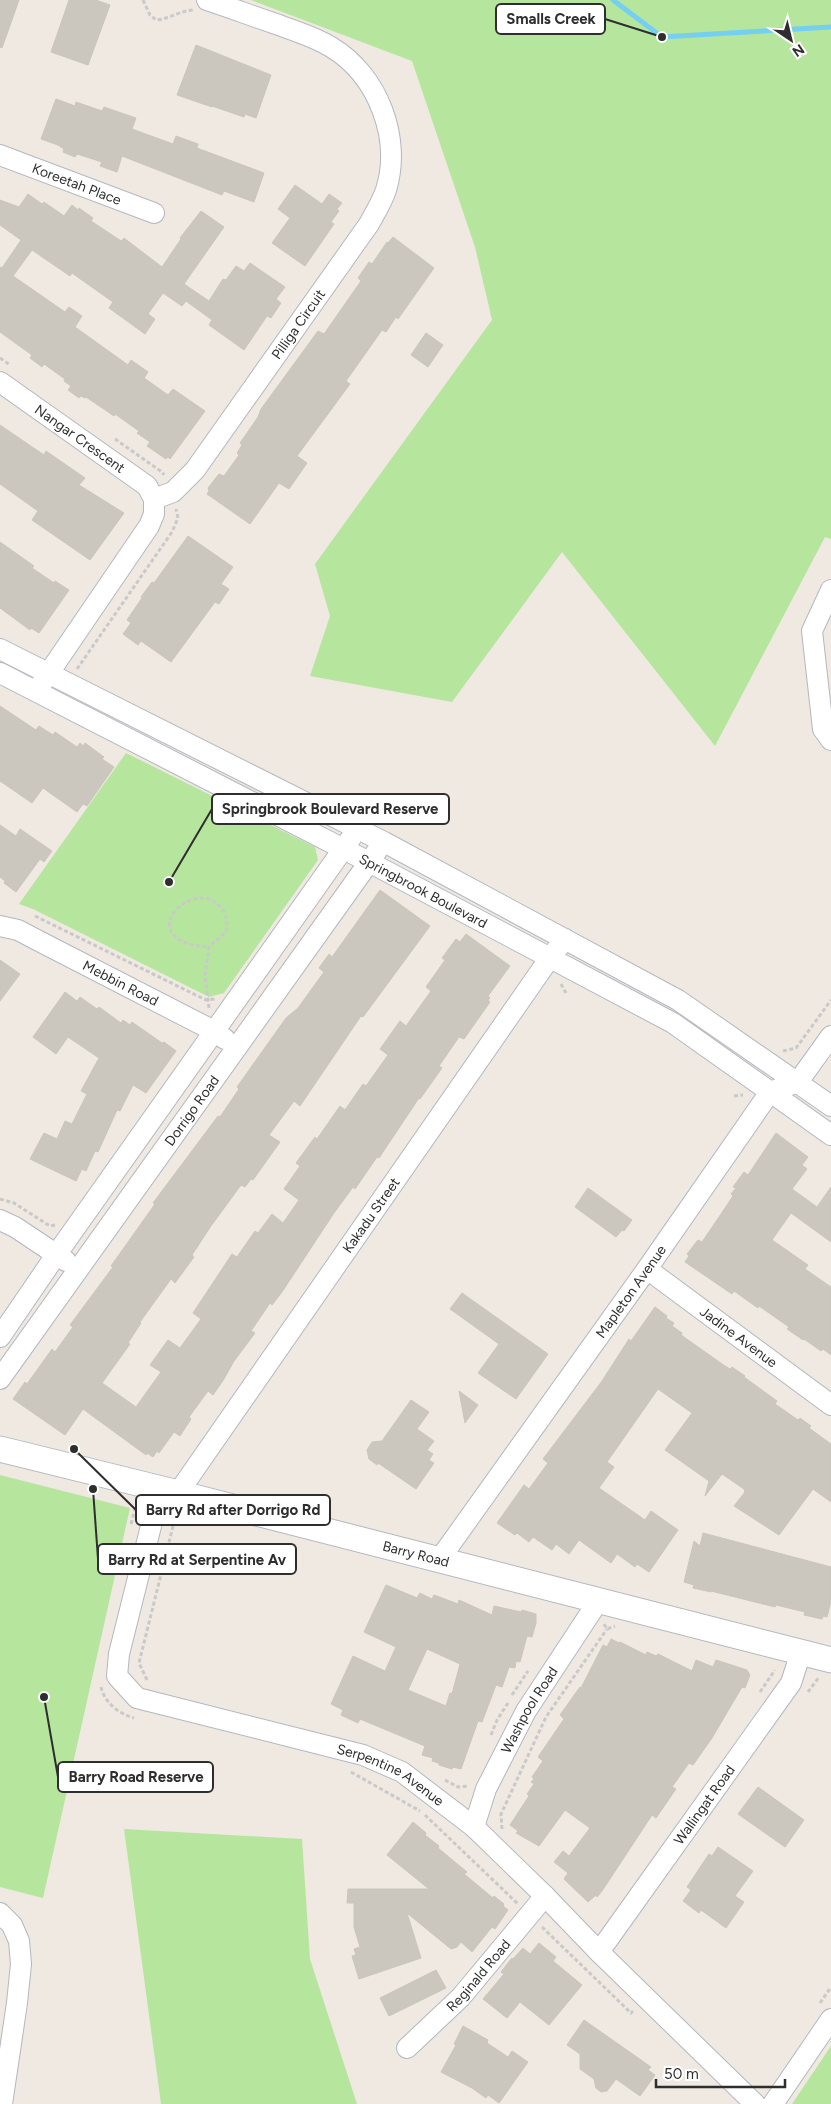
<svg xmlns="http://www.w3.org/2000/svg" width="831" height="2104" viewBox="0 0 831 2104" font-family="Figtree,sans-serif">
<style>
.green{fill:#b6e59e}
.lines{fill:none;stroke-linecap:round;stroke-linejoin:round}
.stream{stroke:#75cff0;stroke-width:5}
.building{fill:#cbc7bf;stroke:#cbc5ba;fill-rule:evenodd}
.minor-casing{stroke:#b4b7c1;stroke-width:22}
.tertiary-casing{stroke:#b4b7c1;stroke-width:27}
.path{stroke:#c9c9c9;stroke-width:3;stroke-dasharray:4 2.5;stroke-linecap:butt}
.minor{stroke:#fff;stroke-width:20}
.tertiary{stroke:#fff;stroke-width:25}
.labels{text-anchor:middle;stroke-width:5;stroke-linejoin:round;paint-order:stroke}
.street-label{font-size:14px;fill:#2e2e2e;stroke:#fff}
.leader{fill:none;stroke:#2e2e2e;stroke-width:2}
.callout-dot{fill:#2e2e2e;stroke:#fff;stroke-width:2}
.callout{fill:#fff;stroke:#2e2e2e;stroke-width:2}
.callout-label{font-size:15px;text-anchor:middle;font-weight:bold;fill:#2e2e2e}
</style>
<rect width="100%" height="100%" fill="#efe9e1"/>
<g class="green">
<polygon points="251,0 831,0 831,539 825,537 715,746 562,552 452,702 310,676 330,616 315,564 492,320 475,247 412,61"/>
<polygon points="126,753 315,847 318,860 224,993 209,997 33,909 19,904"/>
<polygon points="0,1475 130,1508 43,1898 0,1887"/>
<polygon points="124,1829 302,1839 310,1959 357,2104 161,2104"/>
<polygon points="831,2046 831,2104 792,2104"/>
</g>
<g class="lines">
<polyline class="stream" points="613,0 662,37 831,27"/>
</g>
<g class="building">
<polygon points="0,0 19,0 2,48 0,47"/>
<polygon points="69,0 96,0 110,5 88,65 51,52"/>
<polygon points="196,45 271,75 256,118 245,114 244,117 212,106 212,107 177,95"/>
<polygon points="56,99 75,106 76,102 102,111 104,107 136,118 132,129 173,144 176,136 198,144 197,148 264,173 254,202 224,191 222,195 122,156 117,172 100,166 102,162 77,154 75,157 63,152 64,149 58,145 41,139"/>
<polygon points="295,185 322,204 329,194 342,203 337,209 339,211 331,222 334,224 305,266 272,243 290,218 278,209"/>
<polygon points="28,194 42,204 44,202 64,216 72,205 78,210 79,208 93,218 91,221 121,241 124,238 162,267 181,239 180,238 201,211 224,227 184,284 209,301 223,279 226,280 236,266 244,271 250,263 285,287 276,299 281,303 271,318 267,316 244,350 209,325 212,320 186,301 182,306 163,293 148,314 155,319 145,334 109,308 113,302 72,273 70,276 32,250 13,276 65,312 69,307 82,316 75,327 128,365 131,360 148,372 144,378 168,395 173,389 205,411 170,459 168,457 166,459 147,446 150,442 137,433 139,431 115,414 114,416 86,397 85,398 81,396 79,398 68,390 71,386 64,381 65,379 44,364 42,367 30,358 32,355 0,332 0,267 2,268 21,240 0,225 0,200 19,207"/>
<polygon points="393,237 434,268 398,319 396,317 386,332 382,330 346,381 350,384 297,456 307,463 289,489 279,483 250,524 207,494 209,491 208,488 219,474 224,476 239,455 237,453 242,445 240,443 258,417 261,409 318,331 324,334 361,281 358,278 369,262 372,264 387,242 388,243"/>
<polygon points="426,333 443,345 428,367 411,355"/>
<polygon points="0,425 44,455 46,451 85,478 79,485 124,513 90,560 32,520 38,511 0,484"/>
<polygon points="188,536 233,567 221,584 229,589 219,604 215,602 171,662 141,641 138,645 123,634 131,623 127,620 142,598 141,597 152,582 154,583"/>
<polygon points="0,542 34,566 32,568 54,583 55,581 69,590 39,633 31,628 30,630 0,608"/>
<polygon points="0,706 36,730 39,726 53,735 55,732 77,747 80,743 83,746 85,743 104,757 102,759 114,767 87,806 83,804 77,812 43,788 32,803 0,781"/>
<polygon points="0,825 16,836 20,829 52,851 44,862 40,859 16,892 4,883 5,881 0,877"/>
<polygon points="380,890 430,926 363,1017 361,1016 300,1106 294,1101 269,1135 280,1142 253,1180 251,1179 245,1187 241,1185 211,1226 192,1255 194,1257 175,1283 171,1279 140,1322 141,1323 128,1343 130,1344 102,1383 136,1407 161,1372 150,1365 168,1340 180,1348 201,1319 193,1313 232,1254 237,1257 255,1231 258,1233 272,1214 283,1223 299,1200 284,1189 300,1166 296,1163 315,1137 317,1139 340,1106 345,1110 363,1084 366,1086 388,1055 380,1049 400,1021 406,1026 431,991 426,987 445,960 442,958 456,939 460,942 466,934 510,966 488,996 490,998 488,1000 490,1002 464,1039 459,1037 439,1066 442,1068 420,1099 419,1098 379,1158 377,1157 355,1189 353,1187 334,1213 282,1292 272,1305 270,1303 251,1331 255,1333 234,1361 224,1379 213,1395 208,1391 189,1417 191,1419 180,1436 174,1432 159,1453 157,1451 153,1457 147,1453 146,1455 83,1409 65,1435 13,1399 25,1382 27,1384 52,1349 55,1352 73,1327 70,1325 113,1267 111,1266 155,1204 153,1203 218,1116 220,1117 239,1089 237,1087 286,1018 298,1008 324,972 319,968 329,954 332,957"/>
<polygon points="0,960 20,974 0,1001"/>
<polygon points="65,992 77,1001 80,997 97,1009 99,1007 121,1023 123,1020 130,1025 132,1022 162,1043 164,1042 176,1051 146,1093 133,1085 120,1111 117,1110 98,1152 95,1151 86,1171 82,1169 76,1181 30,1159 44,1133 57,1139 65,1121 72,1124 87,1094 81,1091 99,1058 68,1037 56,1054 33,1037"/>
<polygon points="776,1133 808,1157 802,1165 807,1169 792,1189 817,1207 831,1187 831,1242 791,1213 772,1240 808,1265 805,1269 831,1287 831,1355 823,1349 821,1351 804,1339 803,1340 787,1329 789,1327 759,1306 758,1308 734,1291 732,1294 685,1262 689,1256 687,1254 698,1240 702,1242 721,1214 733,1196 731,1194 736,1188 733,1187 744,1172 748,1175"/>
<polygon points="588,1188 632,1220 624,1231 622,1230 616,1237 575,1207"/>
<polygon points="462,1293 548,1354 516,1399 478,1373 499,1344 450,1309"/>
<polygon points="655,1307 667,1316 666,1318 674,1323 672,1326 682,1333 681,1335 725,1366 730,1369 732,1367 745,1376 744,1377 777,1401 775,1404 798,1420 800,1418 811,1426 809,1428 831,1444 831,1502 813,1489 779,1535 734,1506 745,1492 744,1489 722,1474 705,1496 709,1481 665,1450 692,1413 658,1389 607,1462 614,1467 599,1488 645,1520 651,1511 678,1530 649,1572 637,1564 635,1567 617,1554 611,1563 579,1540 569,1554 556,1544 552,1550 533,1537 529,1542 517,1533 515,1535 497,1523 524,1485 529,1489 548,1463 543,1459 602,1381 629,1339 631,1341"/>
<polygon points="459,1391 478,1405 465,1423"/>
<polygon points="411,1400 429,1412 417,1429 434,1441 427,1450 433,1454 429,1460 434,1463 416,1489 378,1463 377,1465 369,1459 367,1450 372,1442 382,1441"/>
<polygon points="703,1533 831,1567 831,1601 827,1617 823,1616 822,1619 804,1615 805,1612 776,1605 775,1607 711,1591 711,1592 693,1588 694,1585 684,1582 694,1541 700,1546"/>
<path d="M386,1585l31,13 3,-5 12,6 2,-4 24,9 1,-4 33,15 2,-9 27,6 1,-2 14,4v9l-4,14 -5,-1 -7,26 -4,-1 -1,7 -6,-1 -7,20 -6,-2 -14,37 -4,-1 -17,48 -8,-2 -1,2 -13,-4v-2l-7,-2 1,-3 -11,-3 3,-9 -65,-27 -2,4 -17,-8 2,-5 -12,-6 22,-48 32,15 11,-24 -32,-15zM427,1649l33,15 -8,30 -2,-1 -4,13 -38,-16z"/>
<polygon points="611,1639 619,1643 620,1642 646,1655 647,1652 656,1656 658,1654 692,1671 696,1660 713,1667 716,1660 747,1670 750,1675 745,1688 742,1687 712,1738 693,1765 689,1763 672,1787 676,1789 656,1818 652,1815 602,1891 597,1897 596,1895 588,1902 564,1879 568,1873 554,1862 563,1851 569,1856 590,1828 565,1810 539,1846 516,1833 518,1831 510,1825 529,1796 527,1794 534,1784 531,1782 534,1779 532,1777 543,1761 538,1757 564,1719 560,1715 580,1687 581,1688 603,1645 607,1647"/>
<polygon points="758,1787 804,1820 785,1847 738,1814"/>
<polygon points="413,1822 426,1833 425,1835 439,1846 438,1848 467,1872 464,1874 493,1898 494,1896 504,1904 503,1906 508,1910 495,1929 492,1927 472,1952 461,1942 457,1947 451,1949 407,1913 421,1958 359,1979 352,1956 356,1955 354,1949 360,1947 354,1927 354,1903 347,1903 348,1889 429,1889 387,1855"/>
<polygon points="718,1847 753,1871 735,1896 744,1902 726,1928 701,1910 699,1913 683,1901 691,1890 687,1887 709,1854 712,1856"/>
<polygon points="539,1943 556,1957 553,1961 582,1985 549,2025 520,2002 507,2018 483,1999 504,1974 501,1972 512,1958 513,1959 523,1948 530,1954"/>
<polygon points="436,1970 446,1988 389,2016 380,1998"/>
<polygon points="584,2020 651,2067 648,2070 655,2075 640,2096 616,2079 607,2091 601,2092 596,2088 594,2079 580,2069 580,2054 567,2045"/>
<polygon points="463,2026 488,2040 487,2043 508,2057 512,2051 528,2062 499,2103 488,2095 486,2098 472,2088 441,2072 456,2045 454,2044"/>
</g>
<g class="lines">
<g class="minor-casing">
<g id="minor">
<path id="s1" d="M0,155l154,58"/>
<path id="s2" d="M0,382l147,104 7,13"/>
<polyline points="831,590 812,631 823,729 831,740"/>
<polyline points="0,649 384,842 678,1000 831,1106"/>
<path id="s3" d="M0,673l369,189 304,161 158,112"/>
<path id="s4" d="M42,683l107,-157 5,-12v-15l19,-7 22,-22 174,-246c6,-11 13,-22 17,-34 16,-52 -8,-115 -55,-143 -16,-10 -34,-15 -52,-22 -24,-8 -48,-17 -72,-25"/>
<path id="s5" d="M0,926l18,4 19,10 177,91 11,8"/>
<path id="s6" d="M565,939l-16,20 -371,534 -23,17 -36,144 -2,22 20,22 226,57 39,17 72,55 71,69 54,56 156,152"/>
<polyline points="0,1220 15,1227 66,1261"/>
<path id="s7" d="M647,1269l184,136"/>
<polyline points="0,1337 56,1255 351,838"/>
<path id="s8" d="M0,1379l377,-528"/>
<path id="s9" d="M439,1560l208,-291 123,-177 28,-10 33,-46"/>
<path id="s10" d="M474,1827l12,-38 40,-78 73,-111"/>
<polyline points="0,1913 12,1925 19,1941 21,1964 17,2003 2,2104"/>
<path id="s11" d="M599,1952l192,-269 10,-31"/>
<path id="s12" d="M407,2048l54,-51 84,-101"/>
<polyline points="773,2104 831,2019"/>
</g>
</g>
<g class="tertiary-casing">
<g id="tertiary">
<path id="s13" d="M0,1449l178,44 653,167"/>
</g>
</g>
<g class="path">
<path d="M143,0l7,15 6,5c14,-1 25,-10 38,-10"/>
<polyline points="0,358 10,365"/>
<polyline points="115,439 162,472 164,475"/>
<polyline points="77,669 172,532 178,518 176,509"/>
<polyline points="35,916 206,1000 215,999"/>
<polyline points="561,984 566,993"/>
<path d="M209,1008l-4,-32 4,-29 17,-15c2,-9 1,-18 -6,-25 -28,-33 -92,35 -11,40"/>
<polyline points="783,1051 796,1048 831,1000"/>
<polyline points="734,1096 743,1095"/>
<polyline points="0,1199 14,1203 50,1226 55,1225"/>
<polyline points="131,1524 136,1505"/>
<polyline points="604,1624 607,1629 615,1626"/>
<polyline points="147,1680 139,1663 175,1518"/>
<path d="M101,1687c3,15 18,27 33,31"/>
<polyline points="760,1692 775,1670"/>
<polyline points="808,1692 819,1677"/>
<polyline points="512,1695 528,1671"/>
<polyline points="491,1735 497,1720 508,1703"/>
<polyline points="351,1772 420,1811"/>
<polyline points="445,1780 458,1787 469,1786"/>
<polyline points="425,1815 518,1904"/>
<polyline points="502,1829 501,1814 546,1717 607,1629"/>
<polyline points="542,1927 631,2013 633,2011"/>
<polyline points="820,2003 831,1987"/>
</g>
<use href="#minor" class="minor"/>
<use href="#tertiary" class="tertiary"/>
</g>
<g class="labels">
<g class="street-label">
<text dy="5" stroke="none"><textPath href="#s1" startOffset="82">Koreetah Place</textPath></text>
<text dy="5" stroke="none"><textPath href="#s4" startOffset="448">Pilliga Circuit</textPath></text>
<text dy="5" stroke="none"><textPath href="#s2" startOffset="98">Nangar Crescent</textPath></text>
<text dy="5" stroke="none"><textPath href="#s3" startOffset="476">Springbrook Boulevard</textPath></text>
<text dy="5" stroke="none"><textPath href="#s5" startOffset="134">Mebbin Road</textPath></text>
<text dy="5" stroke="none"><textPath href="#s8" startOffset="330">Dorrigo Road</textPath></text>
<text transform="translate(371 1215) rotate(-55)" y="5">Kakadu Street</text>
<text dy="5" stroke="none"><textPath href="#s9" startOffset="330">Mapleton Avenue</textPath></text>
<text dy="5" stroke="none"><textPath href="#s7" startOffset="114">Jadine Avenue</textPath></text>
<text dy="5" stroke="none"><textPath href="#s13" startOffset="429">Barry Road</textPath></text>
<text dy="5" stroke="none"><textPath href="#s10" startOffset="130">Washpool Road</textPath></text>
<text dy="5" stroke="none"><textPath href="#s6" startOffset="1171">Serpentine Avenue</textPath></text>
<text dy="5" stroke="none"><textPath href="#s11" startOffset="181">Wallingat Road</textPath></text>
<text dy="5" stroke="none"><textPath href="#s12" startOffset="102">Reginald Road</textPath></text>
</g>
</g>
<path class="leader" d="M662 37L605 19M169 882L212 809M74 1449L136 1510M93 1489L98 1559M44 1697L58 1777"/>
<g class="callout-dot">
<circle cx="662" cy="37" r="5"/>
<circle cx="169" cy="882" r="5"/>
<circle cx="74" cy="1449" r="5"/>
<circle cx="93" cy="1489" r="5"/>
<circle cx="44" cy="1697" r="5"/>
</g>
<g class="callout">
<rect x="496" y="4" width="109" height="30" rx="5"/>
<rect x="212" y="794" width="237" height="30" rx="5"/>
<rect x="136" y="1495" width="194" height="30" rx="5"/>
<rect x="98" y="1544" width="198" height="30" rx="5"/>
<rect x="58" y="1762" width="155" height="30" rx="5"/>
</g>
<g class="callout-label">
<text x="551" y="24">Smalls Creek</text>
<text x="330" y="814">Springbrook Boulevard Reserve</text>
<text x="233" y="1515">Barry Rd after Dorrigo Rd</text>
<text x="197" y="1565">Barry Rd at Serpentine Av</text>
<text x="136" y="1782">Barry Road Reserve</text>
</g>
<g transform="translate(791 40) rotate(145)" stroke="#ffffff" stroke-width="4" paint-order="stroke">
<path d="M0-4L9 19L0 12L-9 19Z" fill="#2e2e2e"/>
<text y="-8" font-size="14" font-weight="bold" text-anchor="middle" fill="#2e2e2e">N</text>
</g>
<path d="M656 2079v8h129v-8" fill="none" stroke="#2e2e2e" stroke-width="2.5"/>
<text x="664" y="2079" font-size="15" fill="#2e2e2e" stroke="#ffffff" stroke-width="4" paint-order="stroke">50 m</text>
</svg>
